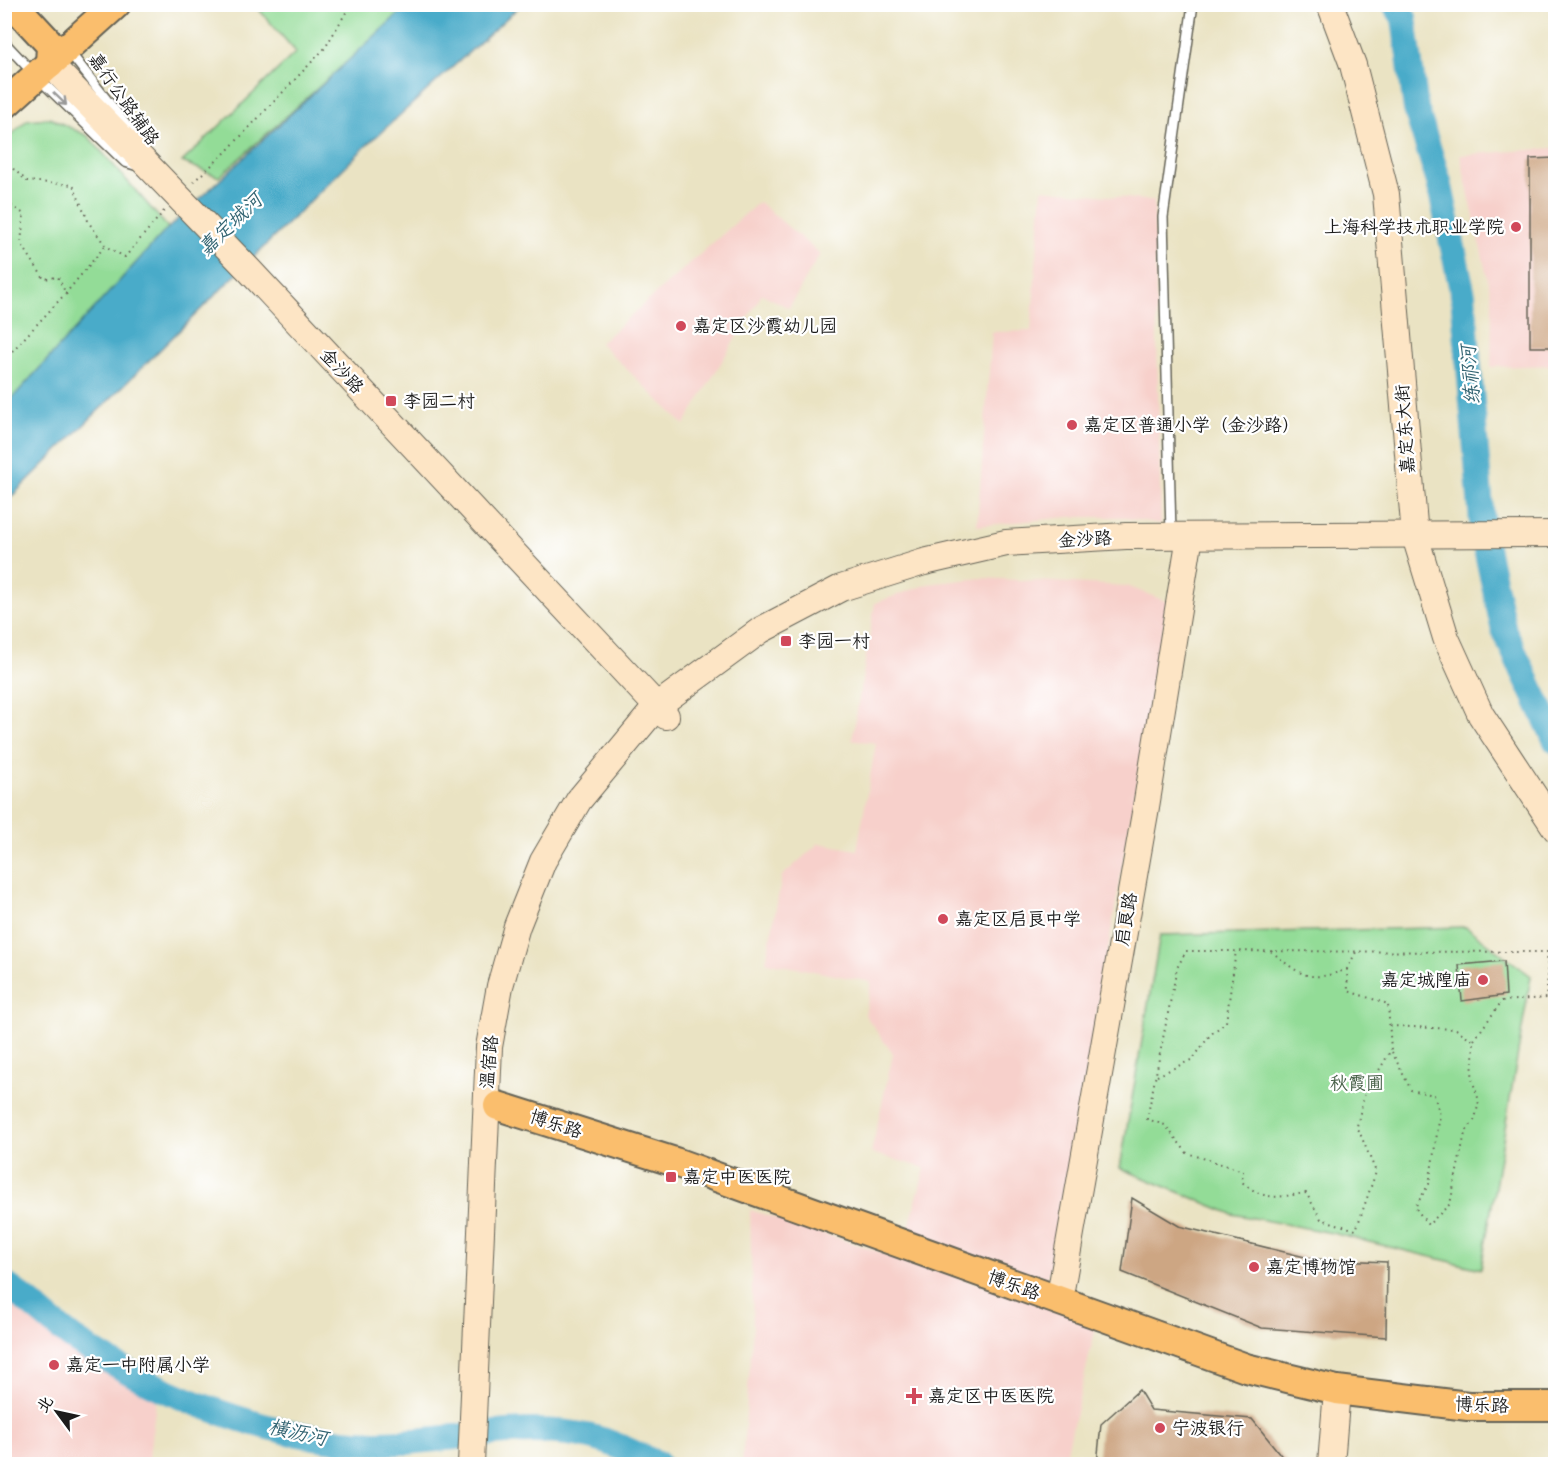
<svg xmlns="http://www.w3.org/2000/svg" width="1560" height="1469" viewBox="0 0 1560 1469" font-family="'Architects Daughter','LXGW WenKai TC',sans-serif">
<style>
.built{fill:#f7d0cb}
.green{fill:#93dc97;stroke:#587c5a;stroke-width:1.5}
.water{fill:#4aabc9;stroke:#336472;stroke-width:1.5}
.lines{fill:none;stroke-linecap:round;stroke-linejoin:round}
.river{stroke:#4aabc9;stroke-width:26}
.building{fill:#cda683}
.lane-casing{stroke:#646256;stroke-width:12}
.secondary-casing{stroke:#646256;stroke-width:28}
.primary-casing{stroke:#646256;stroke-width:32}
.path{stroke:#646256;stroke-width:2;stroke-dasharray:1.5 4.5;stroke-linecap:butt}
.lane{stroke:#fff;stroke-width:9}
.secondary{stroke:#fde5c5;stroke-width:26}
.primary{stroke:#fabe6d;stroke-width:28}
.oneway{stroke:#999}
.poi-dot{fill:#d1495b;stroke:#fff;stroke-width:2}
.labels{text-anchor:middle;stroke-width:4.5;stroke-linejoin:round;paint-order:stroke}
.street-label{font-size:18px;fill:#1c1c1c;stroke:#fff}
.poi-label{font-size:18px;fill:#1c1c1c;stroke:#fff;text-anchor:start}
.park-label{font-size:18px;fill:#465f47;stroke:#fff}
.water-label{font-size:20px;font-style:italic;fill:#336472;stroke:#fff}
</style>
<rect width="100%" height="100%" fill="#fff"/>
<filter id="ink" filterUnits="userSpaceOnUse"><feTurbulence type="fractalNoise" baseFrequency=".0167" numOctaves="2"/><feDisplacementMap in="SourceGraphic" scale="12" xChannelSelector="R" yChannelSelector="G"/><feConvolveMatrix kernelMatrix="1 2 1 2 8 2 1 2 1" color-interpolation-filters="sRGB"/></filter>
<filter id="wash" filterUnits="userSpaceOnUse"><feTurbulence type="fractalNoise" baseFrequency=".008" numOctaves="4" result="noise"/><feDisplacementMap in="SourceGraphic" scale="24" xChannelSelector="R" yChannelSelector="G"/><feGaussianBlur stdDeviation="1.35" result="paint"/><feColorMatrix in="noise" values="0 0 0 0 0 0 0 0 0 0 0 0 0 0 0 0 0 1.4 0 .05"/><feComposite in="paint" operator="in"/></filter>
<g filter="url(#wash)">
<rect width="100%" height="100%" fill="#eae3c3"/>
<g class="built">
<polygon points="1555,148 1555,365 1491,367 1492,299 1460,155"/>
<polygon points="1042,189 1154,201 1161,524 1120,517 1069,517 977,526 992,332 1031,331"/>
<polygon points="759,202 820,254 789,308 762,294 684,425 600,343"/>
<polygon points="981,578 1127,586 1168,602 1068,1181 1047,1282 908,1231 925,1168 871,1153 893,1054 865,1015 871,982 766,962 782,876 819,843 857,850 876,743 852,740 875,603 928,584"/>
<polygon points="750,1210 1097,1322 1064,1464 742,1464 753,1327"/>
<polygon points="4,1300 50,1335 157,1395 148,1464 5,1464"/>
</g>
<g class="green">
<polygon points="255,5 410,5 219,177 182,162 296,52"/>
<polygon points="50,118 88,136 171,231 5,413 5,141 27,120"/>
<polygon points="1466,927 1531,976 1481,1269 1332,1233 1232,1214 1120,1168 1160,935"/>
</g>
<polygon class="water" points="408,5 521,5 367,145 5,503 4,407 165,231"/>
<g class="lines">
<g class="river">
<polyline points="1395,4 1404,18 1416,109 1439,182 1463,295 1483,534 1504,631 1556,741"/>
<path d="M4,1284c25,16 45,37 68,54 80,53 174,92 270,103 82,10 167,-23 249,-4 23,5 46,18 67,27"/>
</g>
</g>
<g id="blocks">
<g class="building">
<polygon points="1556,158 1556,347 1530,347 1530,159"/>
<polygon points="1504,961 1506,995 1462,1001 1459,965"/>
<polygon points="1132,1198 1179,1226 1313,1259 1387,1262 1386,1337 1262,1328 1122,1272"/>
<polygon points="1139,1390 1151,1410 1252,1419 1288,1464 1097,1464 1101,1424"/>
</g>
</g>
</g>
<g filter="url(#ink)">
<use href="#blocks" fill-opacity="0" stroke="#646256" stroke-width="1.5"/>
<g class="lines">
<g class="lane-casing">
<g id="lane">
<polyline points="4,42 36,76 125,162 138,166"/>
<polyline points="68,50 133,134"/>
<polyline points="1171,534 1163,217 1193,4"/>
</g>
</g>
<g class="secondary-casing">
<g id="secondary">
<polyline points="1330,4 1353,65 1386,194 1415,536 1446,638 1481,715 1556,829"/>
<polyline points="50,64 249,270 666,716"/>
<polyline points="1059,1301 1145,813 1190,536"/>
<polyline points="471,1464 489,1047 500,986 517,926 543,861 579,800 657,706 761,630 841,588 924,562 1006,543 1126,536 1556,534"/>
<polyline points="1331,1464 1337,1390"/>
</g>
</g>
<g class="primary-casing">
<g id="primary">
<polyline points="13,4 51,45 50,64"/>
<polyline points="4,105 116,4"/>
<polyline points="498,1106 675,1162 1246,1368 1337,1390 1468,1406 1556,1406"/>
</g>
</g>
<g class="path">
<polyline points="4,161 27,181 73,185 89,223 105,245"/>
<polyline points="4,178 7,203 24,214 21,243 44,279 58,277 68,298"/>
<polyline points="193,182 223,155 325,48 351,4"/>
<polyline points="4,360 66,293 105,246 125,257 164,211"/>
<path d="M1271,951c29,24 38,33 76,18l9,-17"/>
<path d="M1347,969l1,22 40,13 3,46 -27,46 -7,30 19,46 -20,58 -35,-11 -15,-26c-29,4 -40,9 -64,-11l1,-11 -56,-18 -22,-28 -18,-6 30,-151 9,-17 361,1 1,24 8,1"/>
<polyline points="1390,1026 1456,1029 1474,1041 1472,1079 1479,1101 1475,1119 1465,1133 1450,1204 1428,1225 1415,1207 1429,1184 1440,1115 1434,1095 1411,1090 1392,1052"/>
<polyline points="1474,1040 1502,1001 1546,998 1548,976"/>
<polyline points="1157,1076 1193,1059 1210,1035 1226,1022 1236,951"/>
</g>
<use href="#lane" class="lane"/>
<use href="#secondary" class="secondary"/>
<use href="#primary" class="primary"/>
</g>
<defs><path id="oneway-shaft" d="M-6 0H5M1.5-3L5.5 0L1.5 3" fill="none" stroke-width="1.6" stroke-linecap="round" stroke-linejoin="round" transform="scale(1.5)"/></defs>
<use class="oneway" href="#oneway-shaft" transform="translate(60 99) rotate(44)"/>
</g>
<g class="poi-dot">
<circle cx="1516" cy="227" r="6"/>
<circle cx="681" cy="326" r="6"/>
<rect x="385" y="395" width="12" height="12" rx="3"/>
<circle cx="1072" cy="425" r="6"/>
<rect x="780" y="635" width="12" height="12" rx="3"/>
<circle cx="943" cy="919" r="6"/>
<circle cx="1483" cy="980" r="6"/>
<rect x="665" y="1171" width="12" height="12" rx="3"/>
<circle cx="1254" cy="1267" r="6"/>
<circle cx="54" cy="1365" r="6"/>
<path d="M911 1387h6v6h6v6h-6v6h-6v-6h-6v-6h6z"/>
<circle cx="1160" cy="1428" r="6"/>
</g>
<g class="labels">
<g class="street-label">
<text transform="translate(124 99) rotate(55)" y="6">嘉行公路辅路</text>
<text transform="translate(342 371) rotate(47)" y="6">金沙路</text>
<text transform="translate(1405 429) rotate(-94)" y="6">嘉定东大街</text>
<text transform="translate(1085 539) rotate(-3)" y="6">金沙路</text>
<text transform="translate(1126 919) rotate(-80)" y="6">启良路</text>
<text transform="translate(489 1062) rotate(-85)" y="6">温宿路</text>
<text transform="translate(556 1124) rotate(18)" y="6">博乐路</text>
<text transform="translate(1014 1285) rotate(20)" y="6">博乐路</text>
<text transform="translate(1482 1405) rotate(2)" y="6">博乐路</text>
</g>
<g class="poi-label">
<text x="1504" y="233" text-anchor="end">上海科学技术职业学院</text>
<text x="693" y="332">嘉定区沙霞幼儿园</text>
<text x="403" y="407">李园二村</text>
<text x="1084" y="431">嘉定区普通小学（金沙路）</text>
<text x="798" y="647">李园一村</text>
<text x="955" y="925">嘉定区启良中学</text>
<text x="1471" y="986" text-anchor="end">嘉定城隍庙</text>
<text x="683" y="1183">嘉定中医医院</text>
<text x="1266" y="1273">嘉定博物馆</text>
<text x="66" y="1371">嘉定一中附属小学</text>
<text x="928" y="1402">嘉定区中医医院</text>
<text x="1172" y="1434">宁波银行</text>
</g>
<g class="park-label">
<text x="1357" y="1089">秋霞圃</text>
</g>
<g class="water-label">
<text transform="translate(230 224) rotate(-44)" y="7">嘉定城河</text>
<text transform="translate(1470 375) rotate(-95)" y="7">练祁河</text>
<text transform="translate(298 1432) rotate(12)" y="7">横沥河</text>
</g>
</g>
<rect width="1560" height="1469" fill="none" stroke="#fff" stroke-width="24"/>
<g transform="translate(57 1412) rotate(303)" stroke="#ffffff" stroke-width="4.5" paint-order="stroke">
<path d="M0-4.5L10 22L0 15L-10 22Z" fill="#1c1c1c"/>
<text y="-9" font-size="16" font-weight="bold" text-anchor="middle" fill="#1c1c1c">北</text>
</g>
</svg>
